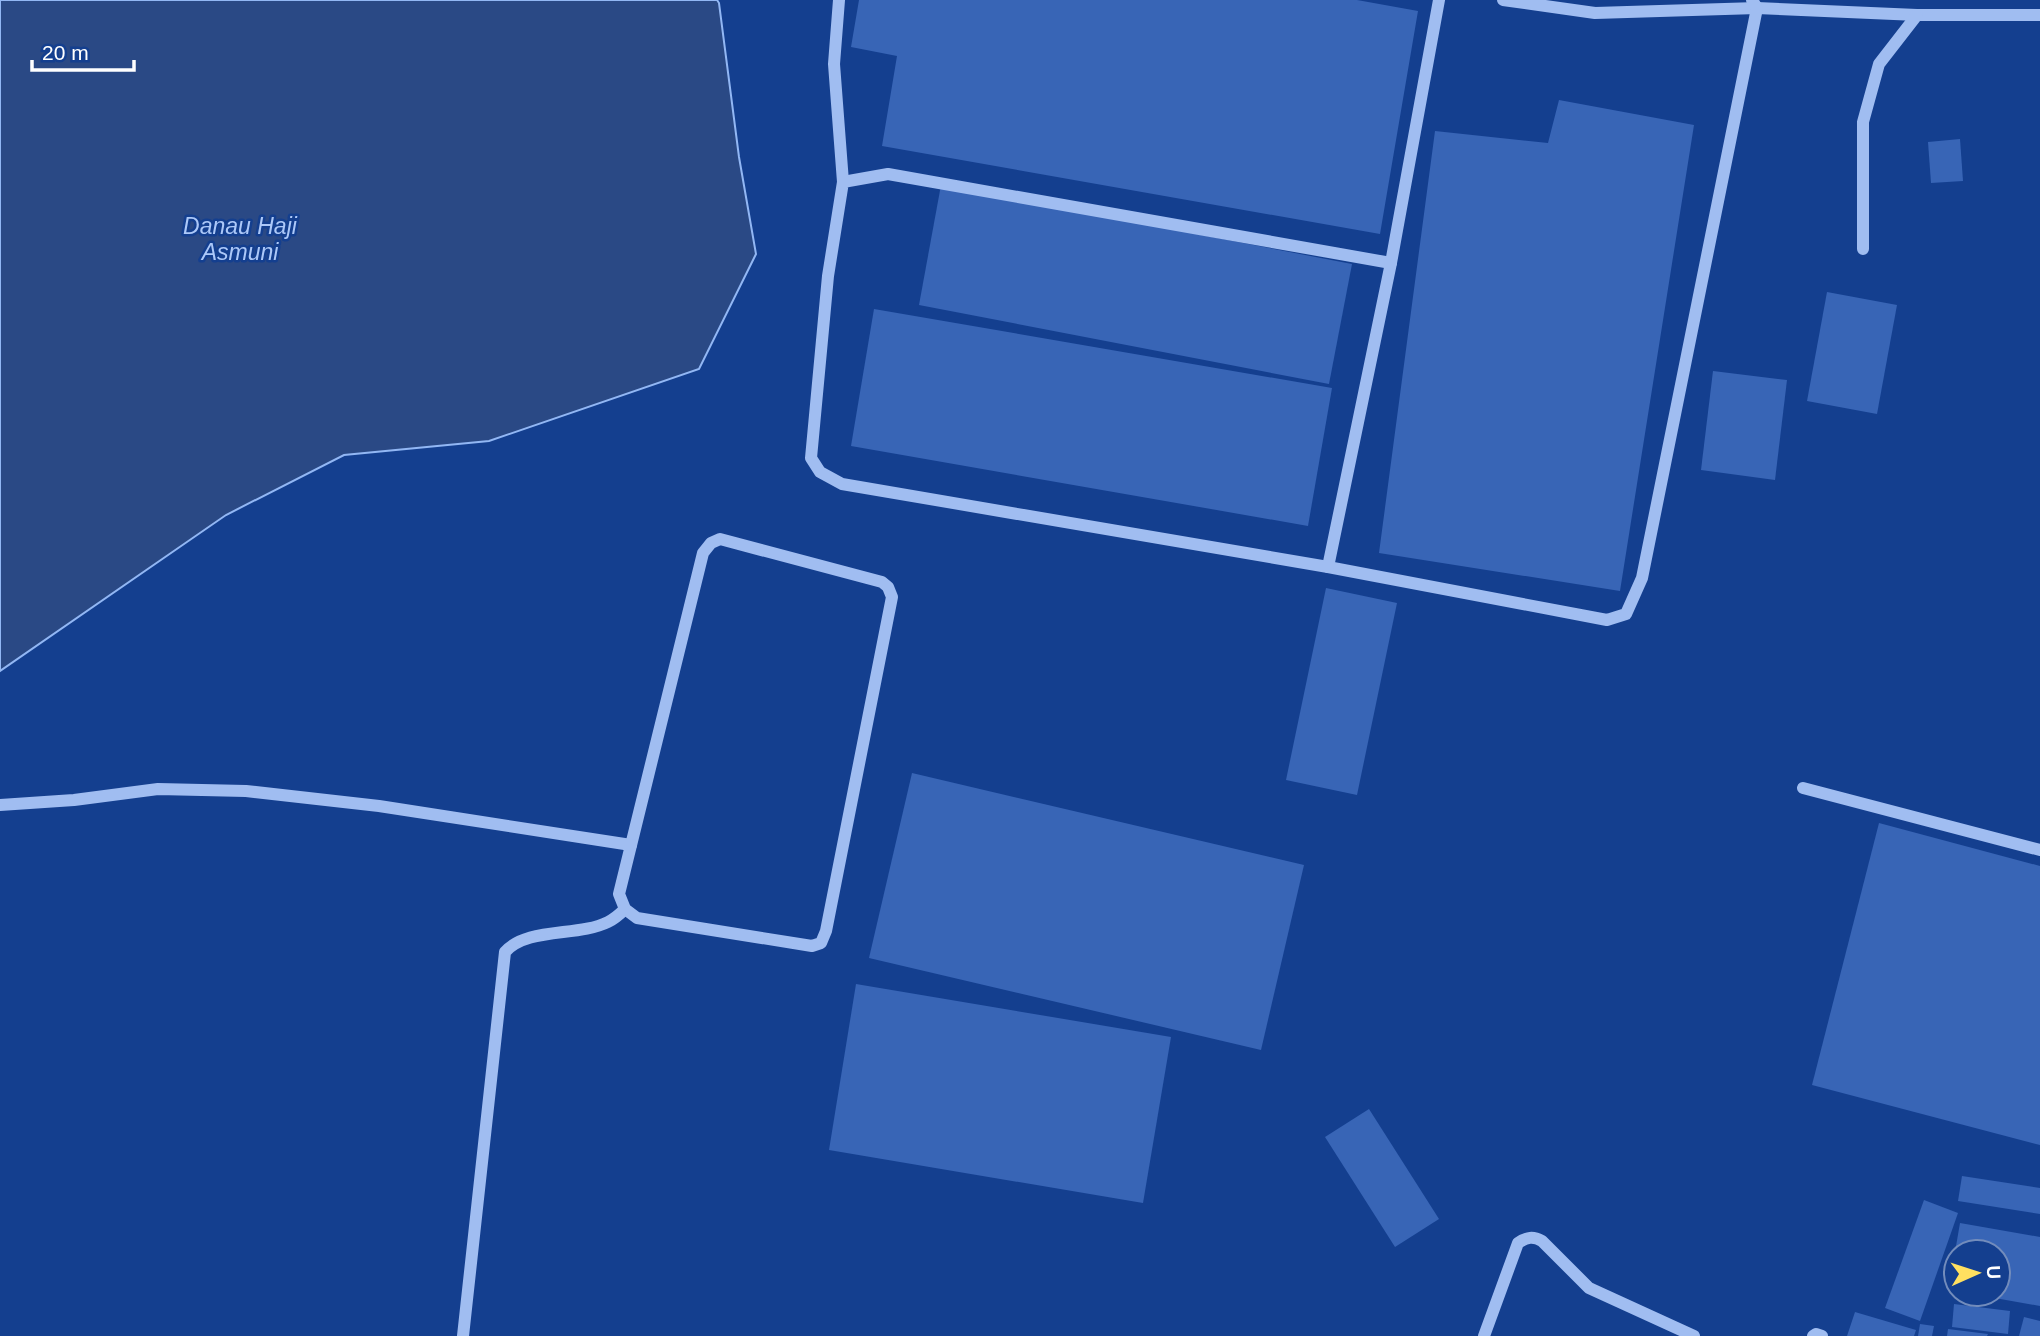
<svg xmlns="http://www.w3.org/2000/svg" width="2040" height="1336" viewBox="0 0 2040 1336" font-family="Arial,sans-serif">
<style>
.water{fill:#2a4985;stroke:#92b7f4;stroke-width:2}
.building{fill:#3865b6}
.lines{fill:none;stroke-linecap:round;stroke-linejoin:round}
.minor{stroke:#a0bdf1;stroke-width:12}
.labels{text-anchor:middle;stroke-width:5;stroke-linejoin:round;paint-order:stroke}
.water-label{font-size:23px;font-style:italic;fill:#acc8f8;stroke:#143f8f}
</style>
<rect width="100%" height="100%" fill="#143f8f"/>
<polygon class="water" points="0,0 717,0 719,3 739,157 756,254 699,369 489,441 344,455 226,515 0,671"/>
<g class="building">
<polygon points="859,0 1357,0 1418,11 1380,234 882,146 897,56 851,47"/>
<polygon points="1559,100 1694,125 1620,591 1379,553 1435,131 1548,143"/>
<polygon points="1960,139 1963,181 1931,183 1928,142"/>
<polygon points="941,185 1352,264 1329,384 919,305"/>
<polygon points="1827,292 1897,305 1877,414 1807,401"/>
<polygon points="874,309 1332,388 1308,526 851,446"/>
<polygon points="1713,371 1787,380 1775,480 1701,470"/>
<polygon points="1326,588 1397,603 1357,795 1286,780"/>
<polygon points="912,773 1304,865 1261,1050 869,958"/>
<polygon points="1879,823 2040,866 2040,1145 1812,1085"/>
<polygon points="856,984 1171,1037 1143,1203 829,1150"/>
<polygon points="1369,1109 1439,1219 1395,1247 1325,1137"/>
<polygon points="1962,1176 2040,1188 2040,1214 1958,1201"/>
<polygon points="1924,1200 1958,1213 1920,1321 1885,1308"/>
<polygon points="1960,1223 2040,1237 2040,1306 1978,1295 1998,1294 1998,1252 1955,1252"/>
<polygon points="1955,1253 1956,1253 1956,1292 1948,1290"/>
<polygon points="1954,1304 2010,1311 2008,1334 1952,1327"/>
<polygon points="1855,1312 1916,1330 1914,1336 1847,1336"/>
<polygon points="2024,1317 2040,1321 2040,1336 2019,1336"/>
<polygon points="1920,1324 1934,1326 1932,1336 1918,1336"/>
<polygon points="1948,1329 1988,1334 1987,1336 1947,1336"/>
</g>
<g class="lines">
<g class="minor">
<polyline points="839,0 834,64 843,182"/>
<polyline points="1503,0 1595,13 1757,8 1917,15 2040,15"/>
<polyline points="1863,249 1863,122 1879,64 1917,15"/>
<polyline points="1391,263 888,174 843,182 828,276 811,458 820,472 842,484 1328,567 1607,620 1626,614 1642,578 1757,8 1752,0"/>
<polygon points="720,539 882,582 888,587 892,597 826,931 821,943 812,946 637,918 625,909 619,894 703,553 711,543"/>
<polyline points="1328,567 1391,263 1439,0"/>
<polyline points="1803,788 2040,850"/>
<polyline points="0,805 74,800 158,789 246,791 379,806 631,845"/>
<path d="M463,1336l42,-384c22,-25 73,-15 103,-30 6,-3 12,-8 17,-13"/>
<path d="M1484,1336l34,-93c9,-6 15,-7 24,-2l47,47 105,48"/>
<polyline points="1813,1336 1816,1334 1822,1336"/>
</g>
</g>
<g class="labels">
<g class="water-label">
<text x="240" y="234">Danau Haji<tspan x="240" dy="26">Asmuni</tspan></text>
</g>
</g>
<g transform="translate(1977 1273) rotate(87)"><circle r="33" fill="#143f8f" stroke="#728cbc" stroke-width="2"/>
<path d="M0-5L12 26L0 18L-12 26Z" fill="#ffe060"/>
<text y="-10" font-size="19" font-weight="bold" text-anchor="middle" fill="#ffffff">U</text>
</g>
<path d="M32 60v10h102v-10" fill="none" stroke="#ffffff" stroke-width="3.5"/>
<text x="42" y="60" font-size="21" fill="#ffffff" stroke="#143f8f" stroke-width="5" paint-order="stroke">20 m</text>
</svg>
